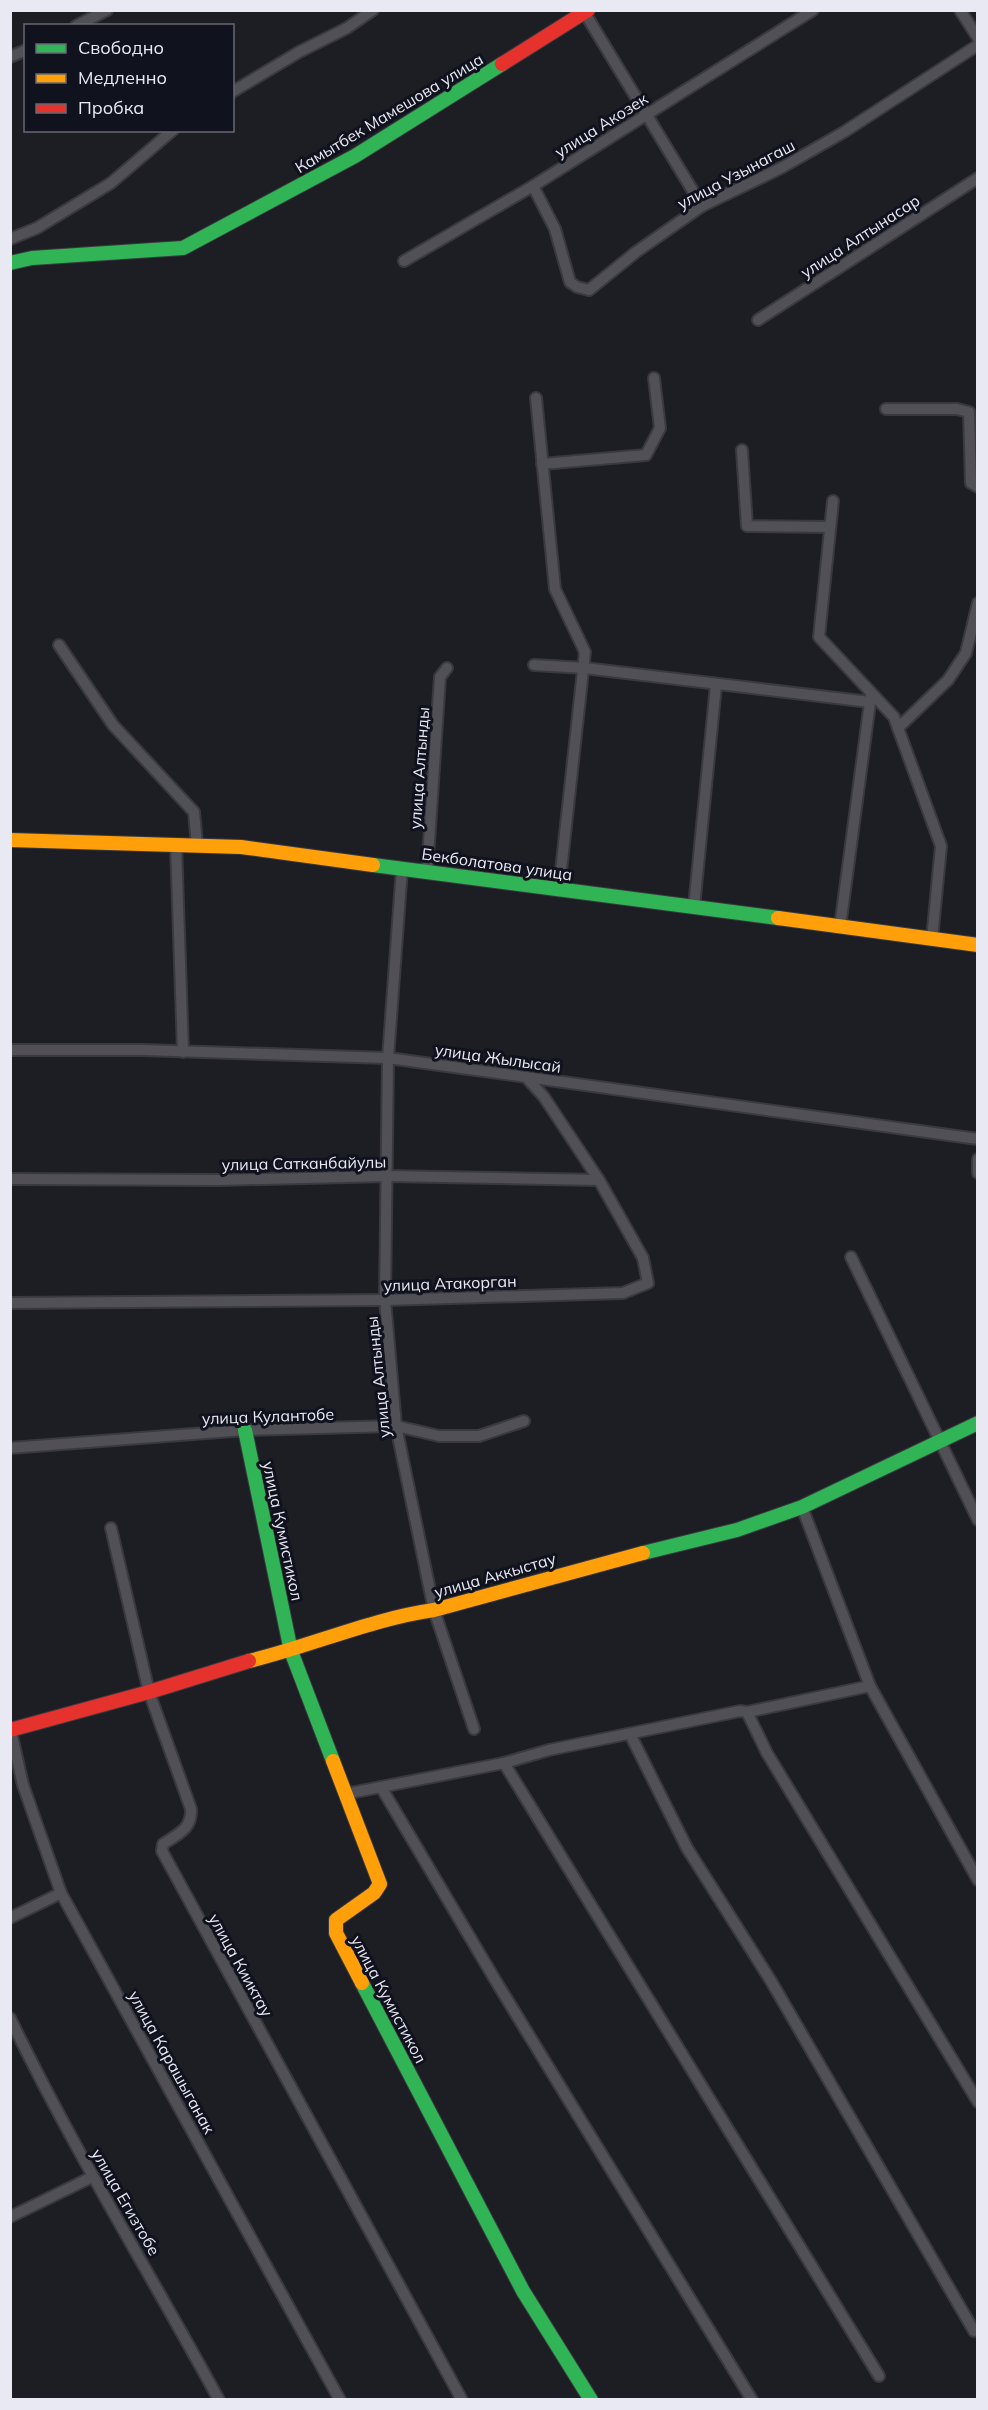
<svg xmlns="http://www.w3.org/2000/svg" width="988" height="2410" viewBox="0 0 988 2410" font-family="Mulish,sans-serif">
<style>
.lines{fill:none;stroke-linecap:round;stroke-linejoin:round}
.street-casing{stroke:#39393f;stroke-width:14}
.fast-casing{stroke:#39393f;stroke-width:16}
.slow-casing{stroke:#39393f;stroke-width:16}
.jam-casing{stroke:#39393f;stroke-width:16}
.street{stroke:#505056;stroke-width:10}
.fast{stroke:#30b455;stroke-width:14}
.slow{stroke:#ff9f0a;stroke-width:14}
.jam{stroke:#e5322d;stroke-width:14}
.labels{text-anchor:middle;stroke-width:6;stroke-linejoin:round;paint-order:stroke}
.street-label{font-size:16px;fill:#e8e9f3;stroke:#10121e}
</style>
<rect width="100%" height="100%" fill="#1c1e24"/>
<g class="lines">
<g class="street-casing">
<g id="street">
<polyline points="583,10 702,206"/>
<polyline points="960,10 978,38"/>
<polyline points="76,26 107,10"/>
<polyline points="10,57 26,50"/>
<polyline points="232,92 299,52 347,28 373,10"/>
<polyline points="533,186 555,229 570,282 577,287 589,290 636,252 702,206 781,168 844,132 978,45"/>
<polyline points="10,239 37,228 111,183 173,130"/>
<polyline points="404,261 533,186 813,10"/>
<polyline points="758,320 978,178"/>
<polyline points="536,398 555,589 585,652 559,889"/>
<polyline points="886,409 957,409 969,412 971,483 978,487"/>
<polyline points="742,450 747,526 830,527"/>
<polyline points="542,464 646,455 660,428 654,378"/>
<polyline points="833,501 819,637 894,717 941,846 932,939"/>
<polyline points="59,645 113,725 194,812 197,845"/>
<polyline points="534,665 584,668 870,702"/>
<polyline points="898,728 948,680 966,653 978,603"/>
<polyline points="176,845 183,1052"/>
<polyline points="402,868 388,1058 385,1300 396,1426 434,1610 474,1729"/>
<polyline points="427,872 440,677 447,668"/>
<polyline points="694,907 716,685"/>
<polyline points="840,927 871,695"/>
<polyline points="10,1050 143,1050 388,1058 978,1139"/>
<polyline points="978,1159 978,1173"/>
<polyline points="10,1179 218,1180 387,1176 599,1180"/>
<polyline points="851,1257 978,1520"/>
<polyline points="10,1303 385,1300 623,1293 648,1283 643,1258 599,1180 544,1097 527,1078"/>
<polyline points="10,1448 245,1430 396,1426 439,1436 479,1436 524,1421"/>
<polyline points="802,1507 870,1686"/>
<path d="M111,1528l38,164 42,117c1,20 -13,25 -28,35l-1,7 300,549"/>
<polyline points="747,1712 870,1686 978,1880"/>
<polyline points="10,1727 23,1785 61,1893 340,2400"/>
<polyline points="630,1734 687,1848 771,1981 974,2331"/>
<polyline points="504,1763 879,2376"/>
<polyline points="381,1787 497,1983 752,2400"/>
<polyline points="345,1794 504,1763 549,1750 740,1711 747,1712 767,1753 978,2102"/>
<polyline points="10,1918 61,1893"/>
<path d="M10,2018c63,131 140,255 209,382"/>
<polyline points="10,2217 92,2177"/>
</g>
</g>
<g class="fast-casing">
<g id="fast">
<polyline points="10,263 32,258 183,248 355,156 502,64"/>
<polyline points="373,865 778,918"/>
<polyline points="245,1430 291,1651 333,1761"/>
<polyline points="643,1553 737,1530 802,1507 978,1423"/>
<polyline points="362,1983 523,2291 591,2400"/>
</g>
</g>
<g class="slow-casing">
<g id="slow">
<polyline points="10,840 241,847 373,865"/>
<polyline points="778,918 978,945"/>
<path d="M249,1661c62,-15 122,-42 185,-51l209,-57"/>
<polyline points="333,1761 380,1884 374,1893 336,1920 336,1933 362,1983"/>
</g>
</g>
<g class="jam-casing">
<g id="jam">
<polyline points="502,64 588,10"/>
<polyline points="10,1730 149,1692 249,1661"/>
</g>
</g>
<use href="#street" class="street"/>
<use href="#fast" class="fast"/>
<use href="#slow" class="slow"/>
<use href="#jam" class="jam"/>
</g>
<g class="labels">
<g class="street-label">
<text transform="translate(389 113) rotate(-31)" y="6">Камытбек Мамешова улица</text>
<text transform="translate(601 125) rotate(-32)" y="6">улица Акозек</text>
<text transform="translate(736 174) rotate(-28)" y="6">улица Узынагаш</text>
<text transform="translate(860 236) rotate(-33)" y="6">улица Алтынасар</text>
<text transform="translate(419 768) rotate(-86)" y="6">улица Алтынды</text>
<text transform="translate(497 864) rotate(8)" y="6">Бекболатова улица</text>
<text transform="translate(498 1058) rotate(8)" y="6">улица Жылысай</text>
<text transform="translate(304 1163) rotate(-1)" y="6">улица Сатканбайулы</text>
<text transform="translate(450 1283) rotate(-2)" y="6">улица Атакорган</text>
<text transform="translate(378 1377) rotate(-96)" y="6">улица Алтынды</text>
<text transform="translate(268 1416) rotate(-2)" y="6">улица Кулантобе</text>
<text transform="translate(283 1531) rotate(78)" y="6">улица Кумистикол</text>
<text transform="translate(495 1575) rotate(-16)" y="6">улица Аккыстау</text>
<text transform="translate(241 1965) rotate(61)" y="6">улица Кииктау</text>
<text transform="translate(389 1999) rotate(62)" y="6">улица Кумистикол</text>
<text transform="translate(172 2062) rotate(61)" y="6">улица Карашыганак</text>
<text transform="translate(126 2202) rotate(60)" y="6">улица Егизтобе</text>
</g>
</g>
<rect width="988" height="2410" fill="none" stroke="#e8e9f3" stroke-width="24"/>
<rect x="24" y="24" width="210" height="108" fill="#10121e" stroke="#666873" stroke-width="1.5"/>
<rect x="36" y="44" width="30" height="9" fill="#30b455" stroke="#666873" stroke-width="1.5"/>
<text x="78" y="54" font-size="18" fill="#e8e9f3">Свободно</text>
<rect x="36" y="74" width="30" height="9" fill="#ff9f0a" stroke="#666873" stroke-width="1.5"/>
<text x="78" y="84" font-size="18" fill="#e8e9f3">Медленно</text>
<rect x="36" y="104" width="30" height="9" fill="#e5322d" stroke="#666873" stroke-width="1.5"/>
<text x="78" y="114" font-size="18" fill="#e8e9f3">Пробка</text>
</svg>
